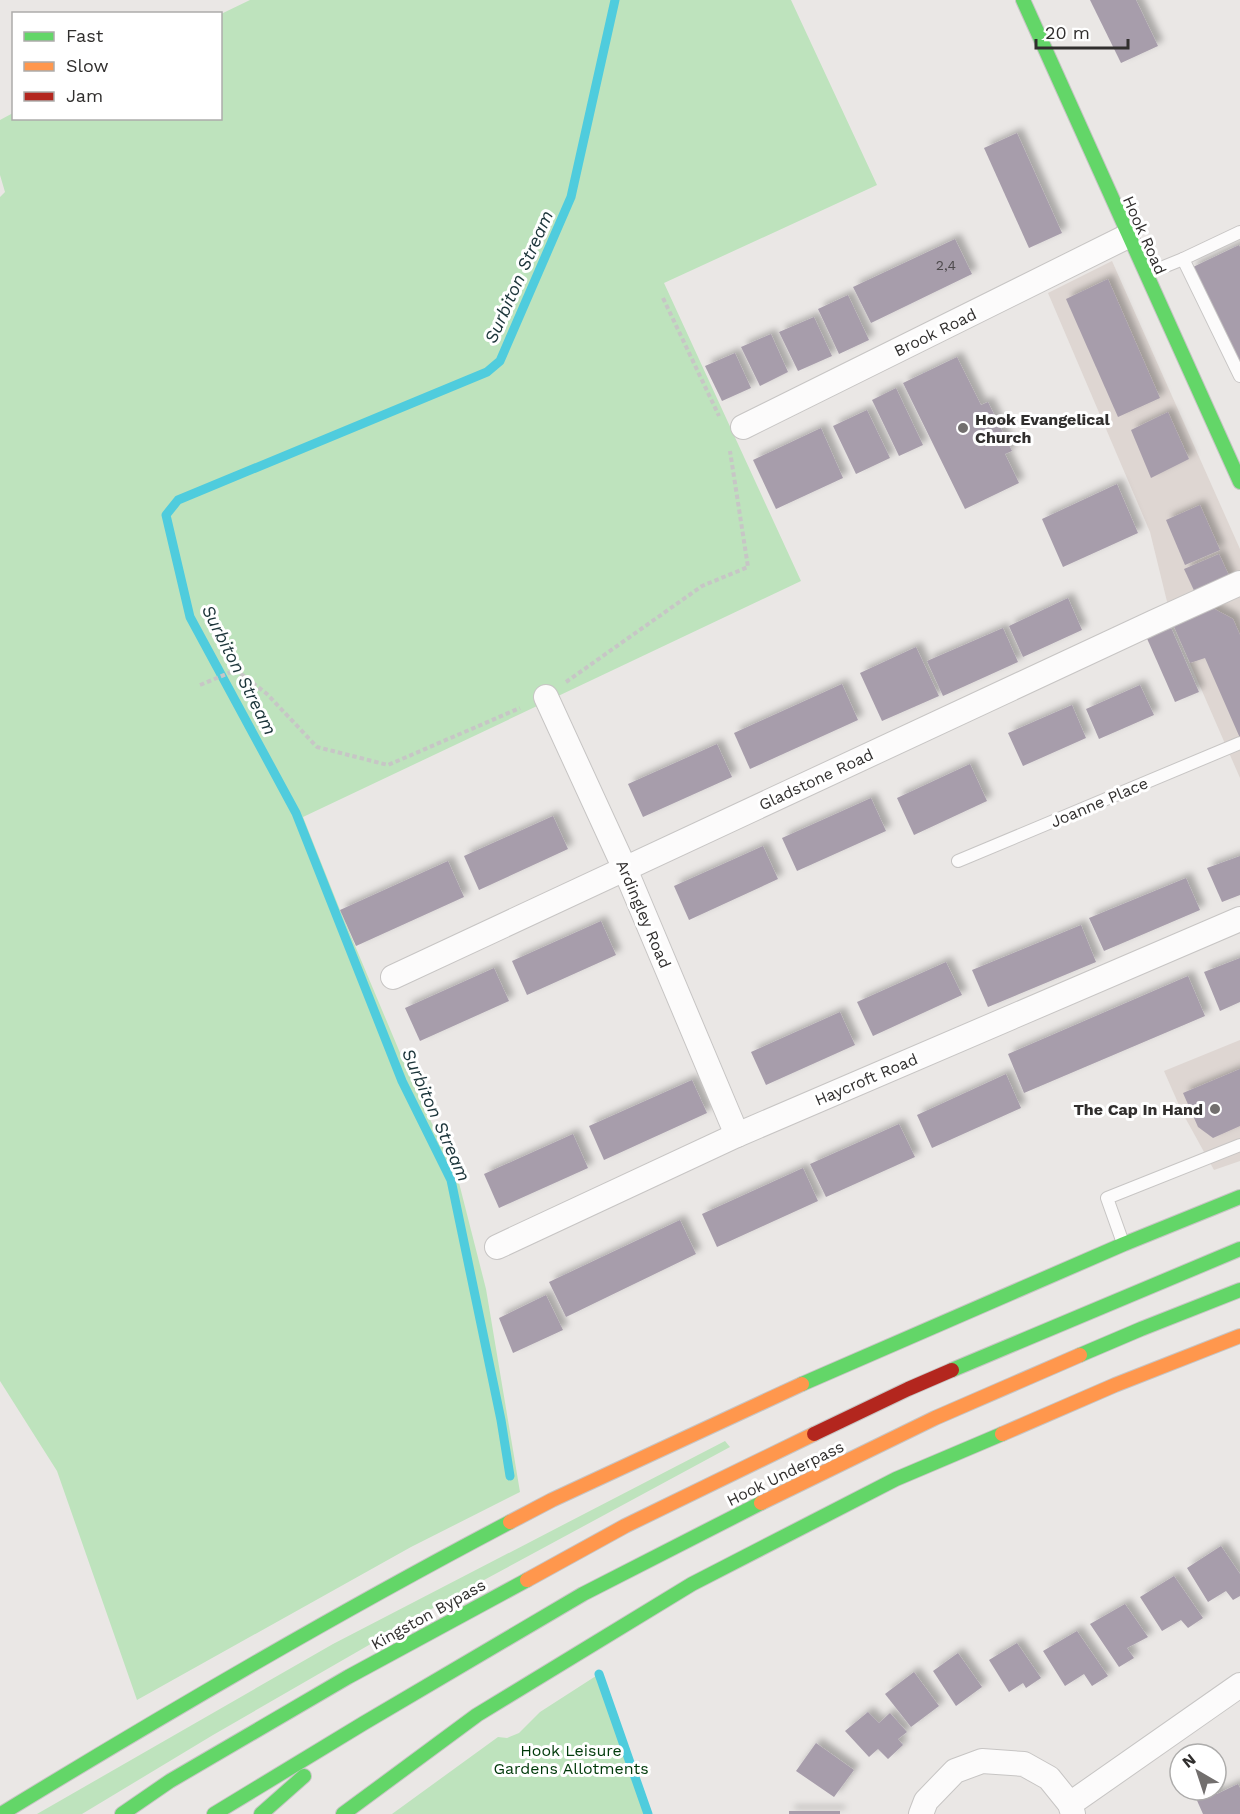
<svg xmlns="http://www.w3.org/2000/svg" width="1240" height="1814" viewBox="0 0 1240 1814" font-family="'Work Sans',sans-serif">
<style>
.built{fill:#ded6d2}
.green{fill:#bee3bd}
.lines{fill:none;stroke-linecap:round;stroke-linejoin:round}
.stream{stroke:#4fccdd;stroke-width:9}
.building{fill:#a79dab;filter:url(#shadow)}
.lane-casing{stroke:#c7c5c4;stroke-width:14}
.street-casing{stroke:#c7c5c4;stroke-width:26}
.fast-casing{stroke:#c7c5c4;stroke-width:16}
.slow-casing{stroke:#c7c5c4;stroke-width:16}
.jam-casing{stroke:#c7c5c4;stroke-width:16}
.path{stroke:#c7c6c6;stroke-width:4;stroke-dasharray:4.5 3;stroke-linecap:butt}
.lane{stroke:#fcfbfb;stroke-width:12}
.street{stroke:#fcfbfb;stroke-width:24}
.fast{stroke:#63d668;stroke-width:14}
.slow{stroke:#ff974d;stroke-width:14}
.jam{stroke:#b3261e;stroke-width:14}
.poi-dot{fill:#726f6e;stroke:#fff;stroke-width:2}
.labels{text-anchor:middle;stroke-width:6;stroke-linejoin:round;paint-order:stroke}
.number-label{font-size:14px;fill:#4e4a4d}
.street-label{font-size:16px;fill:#312f2e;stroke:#fff}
.poi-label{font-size:16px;font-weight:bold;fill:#312f2e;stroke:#fff;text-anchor:start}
.park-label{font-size:16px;fill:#003a0a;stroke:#fff}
.water-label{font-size:18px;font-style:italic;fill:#1c353a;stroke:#fff}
</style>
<defs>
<filter id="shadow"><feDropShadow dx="5.5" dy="-5.5" stdDeviation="3" flood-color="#0004"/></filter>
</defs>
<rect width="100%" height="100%" fill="#eae7e5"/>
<g class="built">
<polygon points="1112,261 1240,549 1240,778 1172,622 1150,532 1048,293"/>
<polygon points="1240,1040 1240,1161 1214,1170 1182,1112 1164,1071"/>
</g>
<g class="green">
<polygon points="250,0 791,0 877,185 664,283 801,581 303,817 340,910 411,1079 458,1179 486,1289 520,1492 411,1547 137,1700 57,1471 0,1381 0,197 5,192 0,175 0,120 13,113 14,118 220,118 221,14"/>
<polygon points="725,1441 730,1447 447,1600 213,1735 82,1814 37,1814 333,1644"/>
<polygon points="599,1674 648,1814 392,1814 498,1737 507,1738 519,1733 540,1712"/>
</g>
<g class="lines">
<g class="stream">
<polyline points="510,1476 501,1420 451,1180 402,1081 296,813 190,617 166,515 178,500 487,372 500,361 571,197 615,0"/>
<polyline points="599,1674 648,1814"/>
</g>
</g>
<g class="building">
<polygon points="1090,0 1136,0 1158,46 1121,63"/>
<polygon points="1017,133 1062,233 1029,248 984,148"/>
<polygon points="955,239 972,274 871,323 853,287"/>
<polygon points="1239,245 1240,247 1240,370 1191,268"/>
<polygon points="1108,279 1160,398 1118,417 1066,299"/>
<polygon points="848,295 869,340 839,354 818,309"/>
<polygon points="814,317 832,356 798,371 779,332"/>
<polygon points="771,334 788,372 760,386 741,347"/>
<polygon points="735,353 751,388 722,401 705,366"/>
<polygon points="957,357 981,405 988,402 1012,451 1005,454 1019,483 965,509 903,383"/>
<polygon points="896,388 923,445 899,456 872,400"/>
<polygon points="867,410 890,458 856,474 833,426"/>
<polygon points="1168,412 1189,459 1151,478 1131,430"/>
<polygon points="821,428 843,478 776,509 753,460"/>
<polygon points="1117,484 1138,533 1063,567 1042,519"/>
<polygon points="1200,505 1220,550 1185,565 1166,520"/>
<polygon points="1219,554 1232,582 1197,597 1184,569"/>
<polygon points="1068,598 1082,630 1023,657 1009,626"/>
<polygon points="1209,606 1233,619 1240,635 1240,738 1205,658 1190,663 1172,622"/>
<polygon points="1169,623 1199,692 1175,702 1145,634"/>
<polygon points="1003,628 1018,662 943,696 927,661"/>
<polygon points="916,647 939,696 882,721 860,673"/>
<polygon points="842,684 858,720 750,769 734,733"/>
<polygon points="1140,685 1154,715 1099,739 1086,709"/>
<polygon points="1072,705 1086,738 1023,766 1008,733"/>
<polygon points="717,744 732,777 643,817 628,784"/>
<polygon points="970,764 987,801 914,835 897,798"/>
<polygon points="871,798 886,831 797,871 782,838"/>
<polygon points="553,816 568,849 479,890 464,856"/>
<polygon points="763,846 778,879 689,920 674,886"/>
<polygon points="1240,856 1240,895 1222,902 1207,868"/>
<polygon points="448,861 464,897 356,946 340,910"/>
<polygon points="1186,878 1200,910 1104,951 1089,918"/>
<polygon points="601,921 616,955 527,995 512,961"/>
<polygon points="1081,925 1096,962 988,1007 972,970"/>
<polygon points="1240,958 1240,1002 1220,1011 1204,972"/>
<polygon points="946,962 962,995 873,1036 857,1002"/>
<polygon points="494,968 509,1001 420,1041 405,1008"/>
<polygon points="1188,976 1205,1016 1024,1093 1008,1054"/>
<polygon points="840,1012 855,1045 766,1085 751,1052"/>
<polygon points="1240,1069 1240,1126 1213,1138 1198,1127 1183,1093"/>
<polygon points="1006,1074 1021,1108 932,1148 917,1115"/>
<polygon points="692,1080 707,1113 604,1160 589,1126"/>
<polygon points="899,1124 915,1157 826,1197 810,1164"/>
<polygon points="573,1134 588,1168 499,1208 484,1174"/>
<polygon points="803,1168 818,1201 717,1247 702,1214"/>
<polygon points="680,1220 696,1254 566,1317 549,1282"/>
<polygon points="546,1295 563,1330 513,1353 499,1318"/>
<polygon points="1221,1546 1240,1574 1240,1596 1233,1600 1226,1591 1208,1602 1187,1568"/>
<polygon points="1174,1576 1203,1618 1188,1628 1181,1620 1162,1631 1140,1597"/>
<polygon points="1125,1604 1148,1637 1127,1648 1134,1658 1119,1667 1090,1624"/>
<polygon points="1077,1631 1108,1676 1092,1686 1084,1674 1065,1686 1043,1651"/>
<polygon points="1017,1643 1041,1678 1026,1688 1023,1683 1009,1692 989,1660"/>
<polygon points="958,1653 982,1687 956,1706 933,1671"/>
<polygon points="914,1672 939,1706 911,1727 885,1694"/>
<polygon points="868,1712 879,1723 890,1713 907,1732 898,1739 903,1745 888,1759 878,1749 869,1757 845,1731"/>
<polygon points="816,1743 854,1770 834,1797 796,1771"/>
<polygon points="1238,1784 1240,1788 1240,1814 1203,1814 1195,1796 1208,1790 1215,1790 1217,1794"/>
<rect x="789" y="1811" width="51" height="3"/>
</g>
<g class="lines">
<g class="lane-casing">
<g id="lane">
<polyline points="1183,259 1240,232"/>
<polyline points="1146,274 1183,259 1240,376"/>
<polyline points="958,861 1240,743"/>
<polyline points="1123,1243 1107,1198 1240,1145"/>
</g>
</g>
<g class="street-casing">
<g id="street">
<polyline points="743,427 1128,236"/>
<polyline points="546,697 625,869 737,1135"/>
<polyline points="393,977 1154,622 1240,583"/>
<polyline points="497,1247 737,1135 1240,919"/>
<polyline points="1070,1804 1240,1685"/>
<polyline points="921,1814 926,1801 955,1771 982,1761 1024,1764 1049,1778 1070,1804 1073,1814"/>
</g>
</g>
<g class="fast-casing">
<g id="fast">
<polyline points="1023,0 1240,482"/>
<polyline points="1080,1355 1141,1329 1240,1290"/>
<polyline points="952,1370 1240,1249"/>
<polyline points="802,1384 1124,1244 1240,1197"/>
<path d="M1,1814c167,-102 336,-201 509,-292"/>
<polyline points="122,1814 170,1781 348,1677 527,1580"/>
<polyline points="214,1814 364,1723 583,1594 761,1503"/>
<polyline points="261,1814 304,1776"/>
<polyline points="343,1814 477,1715 692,1584 896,1479 1002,1434"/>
</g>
</g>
<g class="slow-casing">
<g id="slow">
<polyline points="1002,1434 1115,1385 1240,1336"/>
<polyline points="761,1503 935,1418 1080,1355"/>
<polyline points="510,1522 552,1500 802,1384"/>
<polyline points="527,1580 625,1526 814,1434"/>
</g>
</g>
<g class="jam-casing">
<polyline id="jam" points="814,1434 908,1389 952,1370"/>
</g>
<g class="path">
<polyline points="663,298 719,416"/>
<polyline points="566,682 702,586 748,567 730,451"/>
<polyline points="200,685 236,670 267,694 317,747 388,765 520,708"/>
</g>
<use href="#lane" class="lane"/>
<use href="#street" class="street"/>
<use href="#fast" class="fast"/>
<use href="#slow" class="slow"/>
<use href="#jam" class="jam"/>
</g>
<g class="poi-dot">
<circle cx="963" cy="428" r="6"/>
<circle cx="1215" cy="1109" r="6"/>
</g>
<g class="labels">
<g class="number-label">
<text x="946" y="270">2,4</text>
</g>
<g class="street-label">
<text transform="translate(1145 235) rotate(66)" y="6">Hook Road</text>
<text transform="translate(935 332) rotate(-26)" y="6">Brook Road</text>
<text transform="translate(816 779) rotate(-25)" y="6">Gladstone Road</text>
<text transform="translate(1099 802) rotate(-23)" y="6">Joanne Place</text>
<text transform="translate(644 914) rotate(67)" y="6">Ardingley Road</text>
<text transform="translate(866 1079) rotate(-23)" y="6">Haycroft Road</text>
<text transform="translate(785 1473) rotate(-26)" y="6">Hook Underpass</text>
<text transform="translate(428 1614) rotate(-29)" y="6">Kingston Bypass</text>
</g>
<g class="poi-label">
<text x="975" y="425">Hook Evangelical<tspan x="975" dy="18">Church</tspan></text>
<text x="1203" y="1115" text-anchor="end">The Cap In Hand</text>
</g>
<g class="park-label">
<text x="571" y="1756">Hook Leisure<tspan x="571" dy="18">Gardens Allotments</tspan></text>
</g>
<g class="water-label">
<text transform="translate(519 277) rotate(-66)" y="6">Surbiton Stream</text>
<text transform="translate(239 670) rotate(63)" y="6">Surbiton Stream</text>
<text transform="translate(436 1115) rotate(66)" y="6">Surbiton Stream</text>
</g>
</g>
<rect x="12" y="12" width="210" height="108" fill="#ffffff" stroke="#adacab" stroke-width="1.5"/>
<rect x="24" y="32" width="30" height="9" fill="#63d668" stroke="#adacab" stroke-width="1.5"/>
<text x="66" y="42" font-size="18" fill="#312f2e">Fast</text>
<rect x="24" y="62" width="30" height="9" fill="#ff974d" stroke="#adacab" stroke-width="1.5"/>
<text x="66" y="72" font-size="18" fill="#312f2e">Slow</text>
<rect x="24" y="92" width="30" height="9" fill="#b3261e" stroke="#adacab" stroke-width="1.5"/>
<text x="66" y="102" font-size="18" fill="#312f2e">Jam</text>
<g transform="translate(1198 1772) rotate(321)"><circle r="28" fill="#ffffff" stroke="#adacab" stroke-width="1.5"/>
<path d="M0-4.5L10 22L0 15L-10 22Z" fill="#726f6e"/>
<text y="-9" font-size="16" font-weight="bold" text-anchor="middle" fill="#312f2e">N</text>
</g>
<path d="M1036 39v9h92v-9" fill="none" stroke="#312f2e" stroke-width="3"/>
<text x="1045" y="39" font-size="18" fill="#312f2e" stroke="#ffffff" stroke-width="4.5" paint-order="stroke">20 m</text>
</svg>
